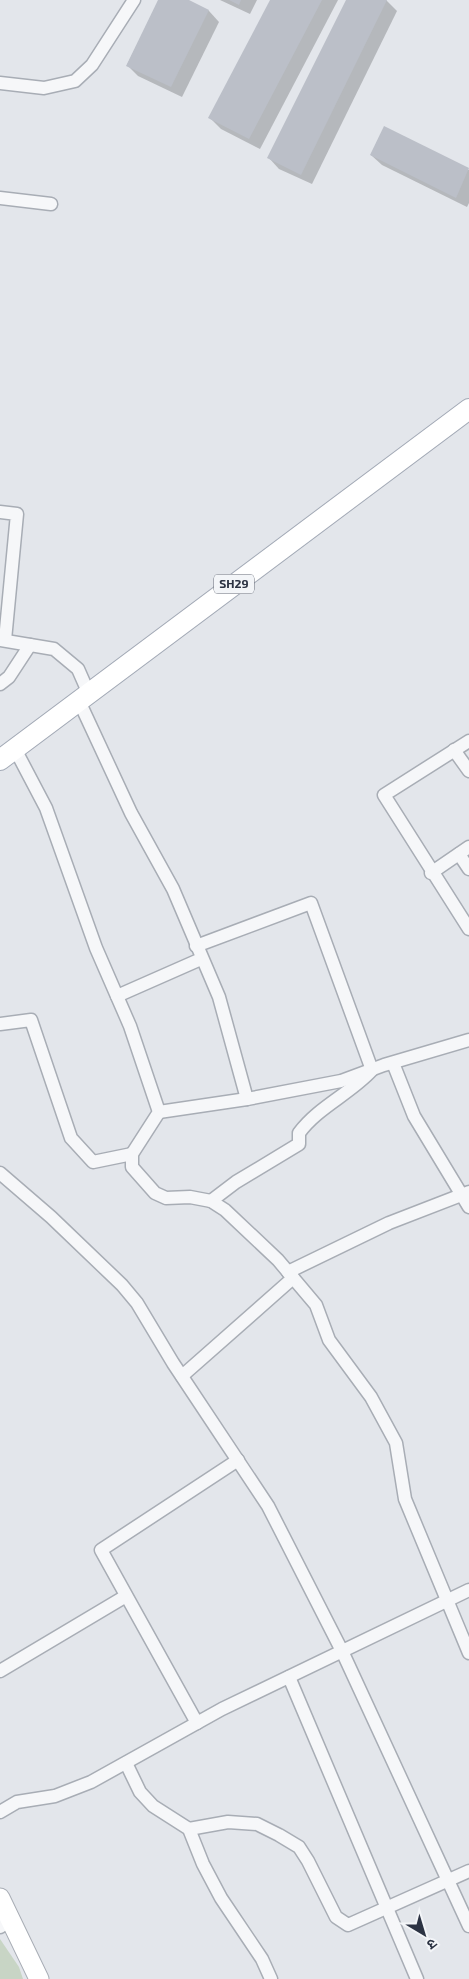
<svg xmlns="http://www.w3.org/2000/svg" width="469" height="1979" viewBox="0 0 469 1979" font-family="'Exo 2','Noto Sans Devanagari',sans-serif">
<style>
.green{fill:#c8d5c5}
.shadow{fill:#0003}
.building{fill:#bbbfc8}
.lines{fill:none;stroke-linecap:round;stroke-linejoin:round}
.street-casing{stroke:#a8adb5;stroke-width:15}
.secondary-casing{stroke:#a8adb5;stroke-width:21}
.primary-casing{stroke:#a3aab6;stroke-width:22}
.street{stroke:#f6f7f9;stroke-width:12}
.secondary{stroke:#fff;stroke-width:19}
.primary{stroke:#fff;stroke-width:20}
.labels{text-anchor:middle;stroke-width:4;stroke-linejoin:round;paint-order:stroke}
.shield{fill:#f3f5f8;stroke:#686d79;stroke-width:1}
.shield-label{font-size:12px;font-weight:bold;fill:#2c3343}
</style>
<rect width="100%" height="100%" fill="#e3e6eb"/>
<polygon class="green" points="0,1939 19,1967 23,1979 0,1979"/>
<g class="shadow">
<polygon points="160,0 186,0 209,11 219,22 182,97 138,76 127,65"/>
<polygon points="220,0 257,0 250,14"/>
<polygon points="272,0 338,0 260,149 221,129 210,118"/>
<polygon points="347,0 386,0 397,11 312,184 279,169 269,158"/>
<polygon points="385,128 469,170 469,203 467,207 382,165 371,155"/>
</g>
<g class="building">
<polygon points="158,0 189,0 209,10 171,87 126,66"/>
<polygon points="229,0 241,0 239,5"/>
<polygon points="270,0 322,0 249,139 208,118"/>
<polygon points="346,0 387,0 301,175 267,158"/>
<polygon points="384,126 469,168 456,198 370,155"/>
</g>
<g class="lines">
<g class="street-casing">
<g id="street">
<polyline points="0,83 44,88 75,81 92,65 134,0"/>
<polyline points="0,198 51,204"/>
<polyline points="0,512 17,514 5,640"/>
<polyline points="0,640 54,649 78,669 89,694"/>
<polyline points="0,684 9,677 30,645"/>
<polyline points="79,701 131,813 173,889 219,997 247,1099"/>
<polyline points="469,741 384,795 469,929"/>
<polyline points="15,749 46,808 96,948 130,1026 159,1112 132,1154 132,1167 155,1193 166,1198 190,1197 211,1201 225,1210 278,1260 316,1305 329,1340 371,1397 396,1443 405,1499 469,1653"/>
<polyline points="454,750 469,771"/>
<polyline points="459,854 469,869"/>
<polyline points="431,873 469,847"/>
<path d="M196,946l115,-43 61,167c-22,24 -54,37 -73,63v11l-63,38 -25,19"/>
<polyline points="117,996 201,959"/>
<polyline points="0,1024 31,1020 71,1138 93,1162 132,1154"/>
<polyline points="393,1063 414,1116 469,1207"/>
<polyline points="159,1112 247,1099 341,1081 384,1065 469,1040"/>
<polyline points="0,1173 51,1217 122,1285 137,1303 173,1363 268,1506 342,1651 469,1926"/>
<polyline points="288,1272 389,1223 469,1192"/>
<polyline points="182,1376 293,1278"/>
<polyline points="0,1671 126,1596"/>
<polyline points="289,1677 417,1979"/>
<polyline points="197,1723 101,1550 238,1460"/>
<polyline points="126,1763 140,1792 153,1806 189,1829 203,1864 221,1898 262,1959 271,1979"/>
<polyline points="0,1812 17,1802 55,1796 91,1782 222,1709 469,1590"/>
<polyline points="189,1829 228,1822 257,1824 279,1835 299,1847 308,1861 336,1917 348,1925 469,1871"/>
<polyline points="0,1927 10,1920"/>
</g>
</g>
<g class="secondary-casing">
<polyline id="secondary" points="0,1898 39,1979"/>
</g>
<g class="primary-casing">
<polyline id="primary" points="0,760 469,409"/>
</g>
<use href="#street" class="street"/>
<use href="#secondary" class="secondary"/>
<use href="#primary" class="primary"/>
</g>
<g class="labels">
<rect class="shield" x="214" y="574.5" width="40" height="19" rx="4"/>
<g class="shield-label">
<text x="234" y="588">SH29</text>
</g>
</g>
<g transform="translate(424 1934) rotate(142)" stroke="#f3f5f8" stroke-width="4" paint-order="stroke">
<path d="M0-4L9 19L0 12L-9 19Z" fill="#2c3343"/>
<text y="-8" font-size="14" font-weight="bold" text-anchor="middle" fill="#2c3343">उ</text>
</g>
</svg>
